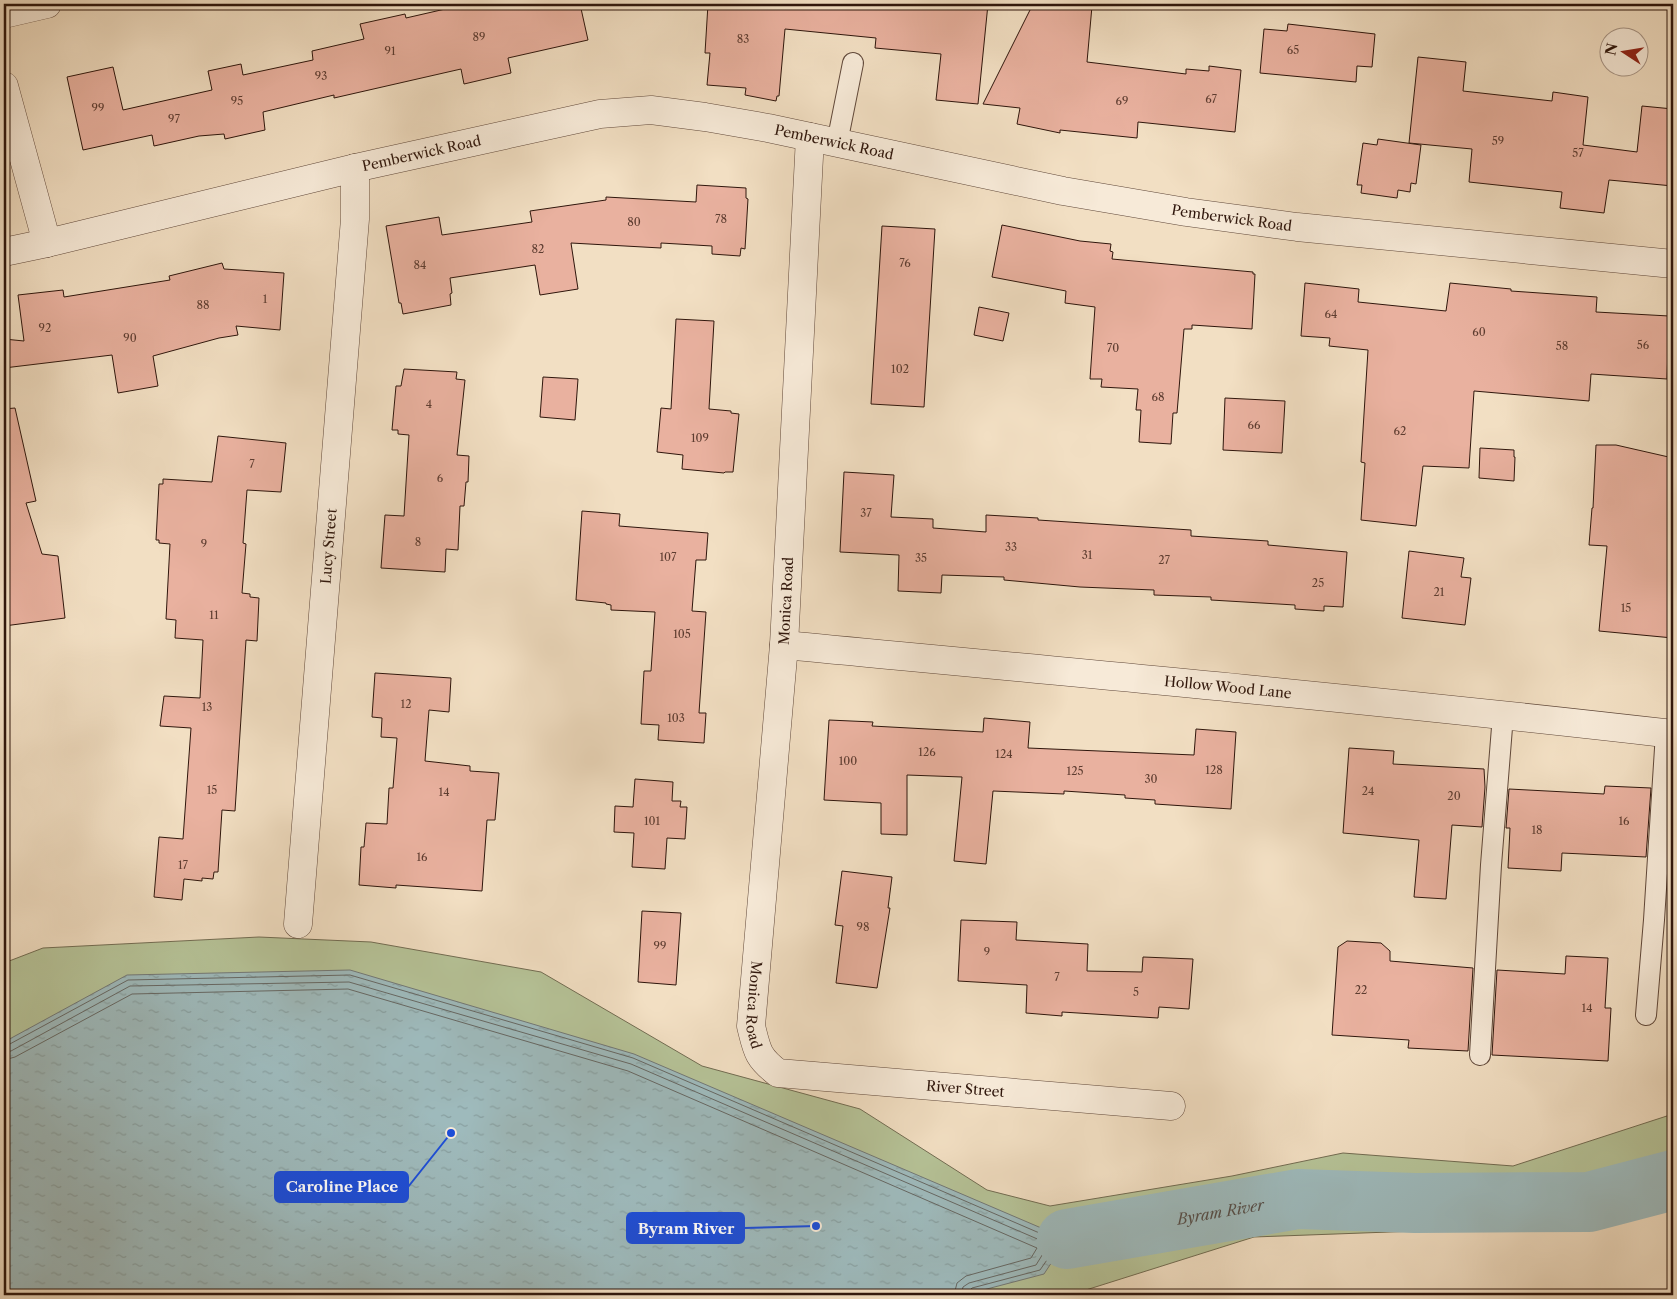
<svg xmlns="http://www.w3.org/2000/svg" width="1677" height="1299" viewBox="0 0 1677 1299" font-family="'Libre Caslon Text',serif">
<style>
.park{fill:#b6c398;stroke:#726c52}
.water{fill:url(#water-ripples);stroke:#727876}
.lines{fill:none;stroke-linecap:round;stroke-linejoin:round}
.shore{stroke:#666864;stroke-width:1}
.river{stroke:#9ebabc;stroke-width:60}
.building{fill:#e9b19f;stroke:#2f160c}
.service-casing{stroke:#60483a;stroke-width:22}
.minor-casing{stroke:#60483a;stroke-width:29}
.service{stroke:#f7ead8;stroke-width:20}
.minor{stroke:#f7ead8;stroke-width:28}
.labels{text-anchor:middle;stroke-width:4.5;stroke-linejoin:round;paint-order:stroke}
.number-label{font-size:11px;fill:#5e3d31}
.street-label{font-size:14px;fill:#2f160c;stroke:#f7ead8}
.water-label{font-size:15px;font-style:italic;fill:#564f4a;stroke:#f7ead8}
.leader{fill:none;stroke:#1d4ed8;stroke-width:2}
.callout-dot{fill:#1d4ed8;stroke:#f7ead8;stroke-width:2}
.callout{fill:#1d4ed8;stroke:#1d4ed8;stroke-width:2}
.callout-label{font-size:15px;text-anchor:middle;font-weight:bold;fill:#fff}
</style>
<defs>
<pattern id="water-ripples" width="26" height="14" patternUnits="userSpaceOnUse" patternTransform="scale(1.25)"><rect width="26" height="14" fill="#9ebabc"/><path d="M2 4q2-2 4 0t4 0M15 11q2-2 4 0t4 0" fill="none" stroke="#889fa0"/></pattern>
</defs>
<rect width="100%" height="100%" fill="#f2dfc3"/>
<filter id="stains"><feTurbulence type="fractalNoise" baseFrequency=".004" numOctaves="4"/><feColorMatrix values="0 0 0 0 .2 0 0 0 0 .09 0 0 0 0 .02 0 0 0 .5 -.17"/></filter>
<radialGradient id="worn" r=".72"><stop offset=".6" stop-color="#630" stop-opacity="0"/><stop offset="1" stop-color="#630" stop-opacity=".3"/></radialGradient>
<polygon class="park" points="259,937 371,942 541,972 702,1066 860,1109 987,1190 1050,1206 1232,1176 1343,1153 1513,1166 1673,1114 1673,1209 1607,1224 1254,1237 1070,1295 4,1295 4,963 43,948"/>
<polygon class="water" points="350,970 634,1054 1067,1239 1044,1274 964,1295 4,1295 4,1042 127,975"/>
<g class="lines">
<g class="shore">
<polyline points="4,1046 8,1045 128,980 350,975 633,1058 1058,1241 1058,1244 1040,1270 972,1288 969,1291 968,1295"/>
<polyline points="4,1052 11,1051 130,986 349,982 631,1064 1049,1244 1036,1265 969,1283 963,1287 961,1295"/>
<polyline points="4,1060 15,1057 132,994 348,989 628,1071 1037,1248 1031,1258 966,1276 957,1283 954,1295"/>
</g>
<path class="river" id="s1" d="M1067,1239l231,-40 117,4 174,-1 84,-22"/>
</g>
<g class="building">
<polygon points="467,4 580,4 588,40 508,58 511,73 464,84 461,69 334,98 334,95 263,112 265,130 225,139 224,134 199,136 154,146 152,135 83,150 67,77 113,67 123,110 212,90 208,71 241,64 243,75 313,60 312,51 364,39 360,24 405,14 406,18"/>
<polygon points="708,4 988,4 978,104 936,100 941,54 875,48 876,38 785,29 779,96 777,96 776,101 745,95 746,88 707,85 710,53 705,53"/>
<polygon points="1033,4 1074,4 1092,6 1087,62 1186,74 1186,69 1209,71 1209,66 1241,70 1235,132 1138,122 1137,138 1060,130 1060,133 1017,124 1020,108 983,104"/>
<polygon points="1288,24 1375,34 1372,67 1357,66 1356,82 1260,73 1264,29 1287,31"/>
<polygon points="1418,57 1466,62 1463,91 1552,101 1553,92 1588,97 1583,145 1637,152 1642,106 1673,109 1673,186 1609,180 1604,213 1560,208 1562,192 1469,182 1472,149 1409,143"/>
<polygon points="1378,139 1421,145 1416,184 1411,183 1410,192 1398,190 1397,198 1361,193 1362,185 1357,185 1363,143 1377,145"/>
<polygon points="697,185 746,188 746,198 748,199 745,249 741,248 740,256 712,254 712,246 661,243 661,248 571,243 578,289 540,295 535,265 450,278 452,293 450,294 451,305 403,314 401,303 399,303 386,226 439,217 442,235 532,222 530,211 606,200 606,197 696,202"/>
<polygon points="1002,225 1080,241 1111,244 1110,251 1113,252 1112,259 1253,272 1253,274 1255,274 1252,329 1192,325 1192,329 1184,329 1177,413 1173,413 1171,444 1139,442 1141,410 1136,410 1138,389 1101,387 1102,379 1090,379 1095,307 1065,303 1066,291 992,277"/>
<polygon points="882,226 935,229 924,407 871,404"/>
<polygon points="222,263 224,269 284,273 280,330 236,326 238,335 219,338 153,356 158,386 118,393 112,355 4,368 4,339 24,341 18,295 63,290 64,297 170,280 169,276"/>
<polygon points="1305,283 1359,289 1358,302 1446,311 1450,283 1511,289 1511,291 1597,297 1596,312 1669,316 1667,379 1591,374 1589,401 1474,391 1469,468 1423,466 1416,526 1361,520 1365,463 1361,462 1368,350 1329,346 1330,338 1301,336"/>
<polygon points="979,307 1009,313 1003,341 974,335"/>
<polygon points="676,319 714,321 709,409 731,411 731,413 739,414 733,472 725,472 724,473 682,469 683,455 657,452 661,408 671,409"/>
<polygon points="404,369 457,372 456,379 465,380 457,455 469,456 468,482 466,482 464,506 460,506 458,550 446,549 445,572 381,568 385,515 404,516 409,435 398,434 398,430 392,430 396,386 401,386"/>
<polygon points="543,377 578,379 575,420 540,417"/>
<polygon points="1225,398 1285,401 1282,453 1223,450"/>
<polygon points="15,408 36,501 26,503 42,554 58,556 65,618 4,626 4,409"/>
<polygon points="218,436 286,443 281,492 247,490 243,543 246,544 242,593 250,594 250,597 259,598 257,641 246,640 235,811 222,810 218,872 214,872 213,879 202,878 202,881 184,879 182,900 154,897 159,837 183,839 191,728 160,726 164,696 200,698 203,640 175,638 176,620 166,619 170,544 159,543 159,540 156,540 159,484 163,484 163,479 212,482"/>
<polygon points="1596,445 1616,445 1673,458 1673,638 1599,631 1607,546 1589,545 1592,508 1593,508"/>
<polygon points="1480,448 1514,450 1514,457 1515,457 1514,481 1479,478"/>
<polygon points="844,472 894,475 891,517 933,519 933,528 986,532 986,515 1038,518 1038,520 1191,530 1191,536 1268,541 1268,545 1347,552 1343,607 1324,606 1324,611 1295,609 1295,605 1211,600 1211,597 1154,595 1154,590 1080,587 1004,580 1004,577 942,575 941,593 898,591 899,555 840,552"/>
<polygon points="582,511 620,514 619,526 708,533 706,560 696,560 692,611 706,612 699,713 706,713 704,743 658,740 659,725 641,724 644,671 651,671 655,612 611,610 611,605 606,604 606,603 576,600"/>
<polygon points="1409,551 1464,558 1461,577 1471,578 1465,625 1402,618"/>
<polygon points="375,673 451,678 449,712 429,710 425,761 470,766 470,771 499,773 495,820 487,820 482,891 396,885 396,888 359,885 361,847 364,847 366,823 387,824 389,788 393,788 397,738 381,737 382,718 372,717"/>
<polygon points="984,718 1030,722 1028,748 1194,755 1196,729 1236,732 1231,809 1155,804 1155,800 1125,798 1125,795 1064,791 1064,794 993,791 986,864 954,861 962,777 907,775 907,835 881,834 881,803 824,800 829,720 873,722 872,726 983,732"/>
<polygon points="1349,748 1394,751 1393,764 1484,769 1485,787 1482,827 1452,825 1446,899 1414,897 1419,840 1343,833"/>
<polygon points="635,779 673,782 672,801 681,801 680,807 687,807 685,839 667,838 665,869 632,867 634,833 614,832 615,806 633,807"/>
<polygon points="1605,786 1651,788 1646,857 1562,853 1561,871 1508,868 1510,828 1506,828 1509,789 1604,794"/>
<polygon points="1673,805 1673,859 1670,859"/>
<polygon points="842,871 892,877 888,908 890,908 877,988 836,983 843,926 835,925"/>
<polygon points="642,911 681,913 676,985 638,982"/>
<polygon points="961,920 1017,922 1016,940 1088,944 1087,971 1142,972 1143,957 1193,959 1189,1009 1159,1007 1158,1018 1062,1012 1062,1016 1026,1013 1027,985 958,981"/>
<polygon points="1347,941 1381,943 1390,951 1390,961 1473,968 1468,1051 1408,1048 1409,1040 1332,1035 1338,947"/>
<polygon points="1566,956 1608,958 1605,1008 1611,1008 1608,1061 1492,1055 1497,970 1565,974"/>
</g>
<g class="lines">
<g class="service-casing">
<g id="service">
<polyline points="837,143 853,63"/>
<polyline points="1646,1015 1654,920 1666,733"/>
<polyline points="1480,1055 1491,865 1503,715"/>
</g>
</g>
<g class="minor-casing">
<g id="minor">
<polyline points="4,14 47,4"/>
<polyline points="4,86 47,243"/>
<path id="s2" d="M810,137l-26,508 -33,381c6,24 6,31 27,47l393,33"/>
<path id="s3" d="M4,252l43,-9 308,-75 245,-54 51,-4 54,7 63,11 295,63 123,21 111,15 376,37"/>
<path id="s4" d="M784,645c296,28 593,55 889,89"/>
<path id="s5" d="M298,924l57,-705v-51"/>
</g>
</g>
<use href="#service" class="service"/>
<use href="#minor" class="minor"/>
</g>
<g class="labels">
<g class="number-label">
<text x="479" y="41">89</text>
<text x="743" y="43">83</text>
<text x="1293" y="54">65</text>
<text x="390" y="55">91</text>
<text x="321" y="80">93</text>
<text x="1211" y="103">67</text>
<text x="237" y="105">95</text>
<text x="1122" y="105">69</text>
<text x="98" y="112">99</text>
<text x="174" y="123">97</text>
<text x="1498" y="145">59</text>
<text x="1578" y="157">57</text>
<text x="721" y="223">78</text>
<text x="634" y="226">80</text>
<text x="538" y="253">82</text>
<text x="905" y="267">76</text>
<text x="420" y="269">84</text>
<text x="265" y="303">1</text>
<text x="203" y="309">88</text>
<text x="1331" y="318">64</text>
<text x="45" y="332">92</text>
<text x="1479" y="336">60</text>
<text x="130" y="342">90</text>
<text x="1643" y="349">56</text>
<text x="1562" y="350">58</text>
<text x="1113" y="352">70</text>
<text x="900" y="373">102</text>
<text x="1158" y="401">68</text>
<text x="429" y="408">4</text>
<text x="1254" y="429">66</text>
<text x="1400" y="435">62</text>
<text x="700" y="442">109</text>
<text x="252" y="468">7</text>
<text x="440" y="482">6</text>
<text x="866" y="517">37</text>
<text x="418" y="546">8</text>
<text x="204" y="548">9</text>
<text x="1011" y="551">33</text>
<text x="1087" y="559">31</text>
<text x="668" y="561">107</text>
<text x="921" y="562">35</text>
<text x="1164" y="564">27</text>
<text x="1318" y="587">25</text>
<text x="1439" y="596">21</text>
<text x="1626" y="612">15</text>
<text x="214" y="619">11</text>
<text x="682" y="638">105</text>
<text x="406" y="708">12</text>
<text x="207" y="711">13</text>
<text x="676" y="722">103</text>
<text x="927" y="756">126</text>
<text x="1004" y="758">124</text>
<text x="848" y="765">100</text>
<text x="1214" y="774">128</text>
<text x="1075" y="775">125</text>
<text x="1151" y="783">30</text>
<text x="212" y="794">15</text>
<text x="1368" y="795">24</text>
<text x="444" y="796">14</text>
<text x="1454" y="800">20</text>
<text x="652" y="825">101</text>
<text x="1624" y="825">16</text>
<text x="1537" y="834">18</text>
<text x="422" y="861">16</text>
<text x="183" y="869">17</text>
<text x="863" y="931">98</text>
<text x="660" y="950">99</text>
<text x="987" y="956">9</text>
<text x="1057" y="981">7</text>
<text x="1361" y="994">22</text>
<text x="1136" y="996">5</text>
<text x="1587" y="1012">14</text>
</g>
<g class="street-label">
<text dy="5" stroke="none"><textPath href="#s3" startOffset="849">Pemberwick Road</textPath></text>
<text dy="5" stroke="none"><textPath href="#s3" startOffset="429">Pemberwick Road</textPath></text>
<text dy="5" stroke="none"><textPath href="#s3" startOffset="1254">Pemberwick Road</textPath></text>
<text dy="5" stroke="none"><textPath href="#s5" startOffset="379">Lucy Street</textPath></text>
<text transform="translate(786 601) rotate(-87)" y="5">Monica Road</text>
<text dy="5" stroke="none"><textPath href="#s4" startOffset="446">Hollow Wood Lane</textPath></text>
<text dy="5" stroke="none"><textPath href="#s2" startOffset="870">Monica Road</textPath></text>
<text dy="5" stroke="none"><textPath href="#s2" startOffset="1135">River Street</textPath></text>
</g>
<g class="water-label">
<text dy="5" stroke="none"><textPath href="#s1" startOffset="156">Byram River</textPath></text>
</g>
</g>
<path class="leader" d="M451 1133L408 1187M816 1226L744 1228"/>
<g class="callout-dot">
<circle cx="451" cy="1133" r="5"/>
<circle cx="816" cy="1226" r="5"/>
</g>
<g class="callout">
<rect x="275" y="1172" width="133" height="30" rx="5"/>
<rect x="627" y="1213" width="117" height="30" rx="5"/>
</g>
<g class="callout-label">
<text x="342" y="1192">Caroline Place</text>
<text x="686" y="1234">Byram River</text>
</g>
<rect width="1677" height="1299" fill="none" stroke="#f2dfc3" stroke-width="20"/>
<rect x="5" y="5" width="1667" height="1289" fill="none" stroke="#2f160c" stroke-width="2.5"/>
<rect x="10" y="10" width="1657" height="1279" fill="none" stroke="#2f160c"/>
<g transform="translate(1624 52) rotate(282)"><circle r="24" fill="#f7ead8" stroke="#a79586"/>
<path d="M0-4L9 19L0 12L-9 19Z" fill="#8f2418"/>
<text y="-8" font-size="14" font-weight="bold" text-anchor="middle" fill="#2f160c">N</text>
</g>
<rect width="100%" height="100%" filter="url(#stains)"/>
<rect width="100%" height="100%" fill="url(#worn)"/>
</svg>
